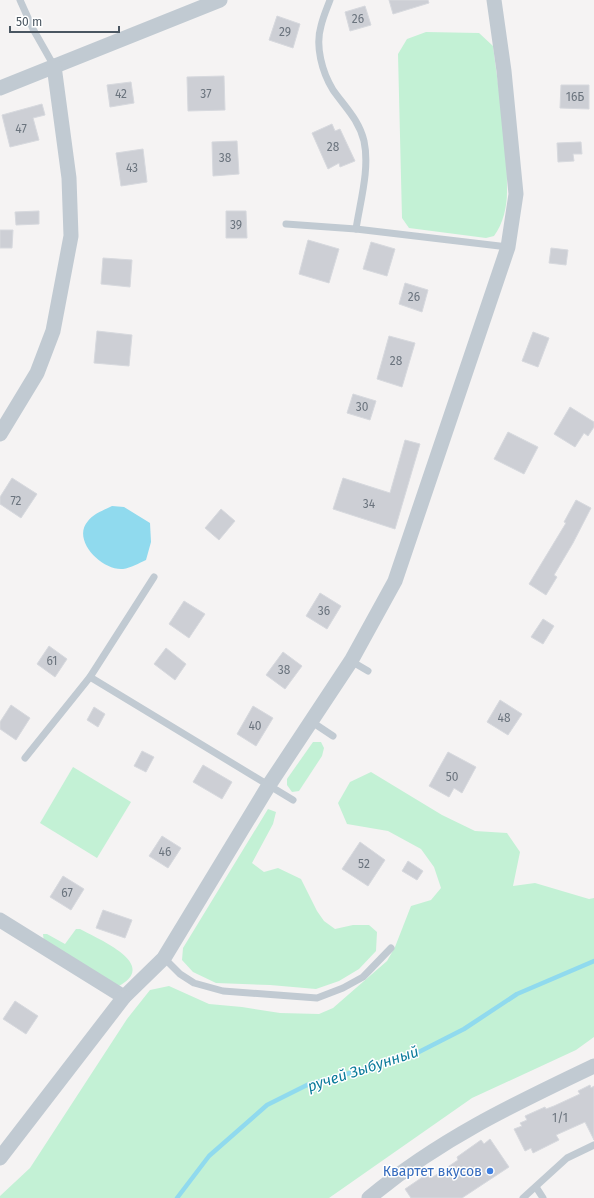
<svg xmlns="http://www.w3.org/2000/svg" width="594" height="1198" viewBox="0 0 594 1198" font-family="'Fira Sans',sans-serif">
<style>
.green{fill:#c3f1d5}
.water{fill:#90daee}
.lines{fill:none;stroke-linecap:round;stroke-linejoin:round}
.stream{stroke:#90daee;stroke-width:4.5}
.building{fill:#cdcfd5;stroke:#d7d9de}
.lane{stroke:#c1cad2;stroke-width:7}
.street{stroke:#c1cad2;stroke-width:15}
.shop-dot{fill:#3f7fe0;stroke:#fff;stroke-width:1.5}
.labels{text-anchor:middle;stroke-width:3;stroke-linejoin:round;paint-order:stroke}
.number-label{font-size:12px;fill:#6b747e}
.shop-label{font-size:14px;fill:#366cbe;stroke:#fff;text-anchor:end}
.water-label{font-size:15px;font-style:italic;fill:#0c7c9b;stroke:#fff}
</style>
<rect width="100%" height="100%" fill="#f5f3f3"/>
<g class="green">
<path d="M426,32l53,1 14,13c6,48 15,98 14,146 0,15 -4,32 -13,44l-8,2 -77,-10 -7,-10 -4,-164 9,-15z"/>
<polygon points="313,742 321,742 324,748 322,756 299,791 292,792 287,785 287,779"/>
<polygon points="73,767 131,802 97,858 40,823"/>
<polygon points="371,772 442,815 475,831 507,833 520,852 513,886 535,883 589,899 594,898 594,1037 576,1050 472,1098 329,1198 0,1198 0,1196 30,1168 127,1019 150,990 169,986 209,1004 242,1007 280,1013 319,1014 333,1008 387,961 395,947 411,906 431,900 441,888 434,867 421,849 388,831 347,824 338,803 350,782"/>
<polygon points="268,809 276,812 273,824 252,863 264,872 278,868 301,879 317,911 324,921 335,929 353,925 369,925 377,932 376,951 359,969 339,981 316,989 270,985 216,983 193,972 182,960 183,948"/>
<path d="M76,929h4c18,10 82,36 37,58l-73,-45 -1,-8h4l18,10z"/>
</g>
<path class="water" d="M112,506l12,1 26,16 1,19 -5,18c-7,3 -15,8 -23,9 -21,2 -52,-29 -35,-48 5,-7 16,-11 24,-15z"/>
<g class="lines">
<polyline class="stream" points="177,1198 209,1156 267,1105 307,1085 411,1056 464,1029 517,994 594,961"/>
</g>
<g class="building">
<polygon points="389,0 428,0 429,3 393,14"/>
<polygon points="365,6 371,25 350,31 345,12"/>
<polygon points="277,16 300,24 293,48 269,40"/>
<polygon points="224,76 225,110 188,111 187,77"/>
<polygon points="131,82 134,103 110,107 107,85"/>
<polygon points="561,85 589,85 589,109 560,108"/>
<polygon points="42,104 45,115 33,118 39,140 10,147 2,115"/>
<polygon points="332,124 335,131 340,129 355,161 340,167 339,163 328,169 312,133"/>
<polygon points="237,141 239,174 213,176 212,142"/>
<polygon points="581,142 582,154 573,154 574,161 558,162 557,143"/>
<polygon points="143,149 147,182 121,186 116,153"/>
<polygon points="39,211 39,224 16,225 15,212"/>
<polygon points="226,211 246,211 247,238 226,238"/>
<polygon points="0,230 13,230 12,248 0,248"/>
<polygon points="308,240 339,249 329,283 299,274"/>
<polygon points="371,242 395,249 387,276 363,269"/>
<polygon points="551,248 568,250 566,265 549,263"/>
<polygon points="103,258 132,260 130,287 101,284"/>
<polygon points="405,283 428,290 422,312 399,304"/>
<polygon points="97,331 132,335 129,366 94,363"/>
<polygon points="533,332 549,338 538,367 522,361"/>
<polygon points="389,336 415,343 402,387 377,379"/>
<polygon points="353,394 376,401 370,420 347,413"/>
<polygon points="570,407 594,422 594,427 588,436 584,433 575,447 554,434"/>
<polygon points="508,432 538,447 524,474 494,459"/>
<polygon points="405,440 420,444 395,529 333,509 343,478 390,493"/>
<polygon points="12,478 37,494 21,518 0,504 0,497"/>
<polygon points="576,500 591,508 573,543 554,575 557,577 546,595 529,584 566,523 564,522"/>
<polygon points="221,509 235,521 219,540 205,528"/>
<polygon points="320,593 341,606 327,629 306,616"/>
<polygon points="184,601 205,614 189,638 169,624"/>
<polygon points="543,619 554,626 543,644 531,637"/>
<polygon points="49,646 67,659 55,677 37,664"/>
<polygon points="166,648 186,664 175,680 154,664"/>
<polygon points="283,652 302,666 285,689 266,675"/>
<polygon points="500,700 522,714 508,735 487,722"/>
<polygon points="11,705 30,718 16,740 0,729 0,722"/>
<polygon points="253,706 273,718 256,746 237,734"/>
<polygon points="94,707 105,714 98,727 87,720"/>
<polygon points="142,751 154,757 146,772 134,766"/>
<polygon points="448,752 476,767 462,793 454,788 449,797 429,786"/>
<polygon points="203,765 232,782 222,799 193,782"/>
<polygon points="162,836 181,848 168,868 149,856"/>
<polygon points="360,842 385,860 368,886 342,869"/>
<polygon points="408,861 423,871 417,880 402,871"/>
<polygon points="63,876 84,889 71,910 50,897"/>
<polygon points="103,910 132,920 125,938 96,928"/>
<polygon points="15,1001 38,1016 26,1034 3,1019"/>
<polygon points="590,1085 591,1088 594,1086 594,1140 585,1122 556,1135 559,1140 533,1153 531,1148 525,1151 514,1129 522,1126 520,1123 527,1120 525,1116 545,1107 546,1109 554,1106 580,1094 578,1091"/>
<polygon points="490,1139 509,1167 462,1198 411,1198 405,1189 430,1172 433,1177 458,1160 457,1157 481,1140 484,1144"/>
</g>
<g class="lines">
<g class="lane">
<polyline points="20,0 33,29 54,66"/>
<path d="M330,0c-3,8 -7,17 -9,26 -6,20 1,46 12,64 12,17 26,30 31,51 6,28 -4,61 -8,88"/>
<polyline points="286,224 356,229 508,247"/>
<polyline points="351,661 368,671"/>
<polyline points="90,677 293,800"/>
<polyline points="312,722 333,736"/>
<polyline points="25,758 90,677 154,577"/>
<polyline points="164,958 180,974 194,983 223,991 317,998 343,988 363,977 391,948"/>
<polyline points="536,1187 543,1198"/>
<polyline points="523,1198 567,1158 594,1145"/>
</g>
<g class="street">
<polyline points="0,88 220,0"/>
<polyline points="0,434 37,373 53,331 71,236 69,178 54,66"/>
<polyline points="0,920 124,997 164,958 269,785 351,661 395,581 508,247 516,194 504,71 494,0"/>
<polyline points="0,1158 124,997"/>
<path d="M369,1198c69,-58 145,-94 225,-132"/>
</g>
</g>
<circle class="shop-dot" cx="490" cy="1171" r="4"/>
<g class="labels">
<g class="number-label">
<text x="358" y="23">26</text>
<text x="285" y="36">29</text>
<text x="121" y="98">42</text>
<text x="206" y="98">37</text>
<text x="575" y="101">16Б</text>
<text x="21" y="133">47</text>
<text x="333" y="151">28</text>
<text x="225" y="162">38</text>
<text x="132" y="172">43</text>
<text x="236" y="229">39</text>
<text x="414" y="301">26</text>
<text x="396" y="365">28</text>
<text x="362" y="411">30</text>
<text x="16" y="505">72</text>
<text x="369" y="508">34</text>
<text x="324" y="615">36</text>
<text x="52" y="665">61</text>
<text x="284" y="674">38</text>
<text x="504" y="722">48</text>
<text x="255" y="730">40</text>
<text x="452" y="781">50</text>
<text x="165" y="856">46</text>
<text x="364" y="868">52</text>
<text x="67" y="897">67</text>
<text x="560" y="1122">1/1</text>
</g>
<g class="shop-label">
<text x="482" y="1176">Квартет вкусов</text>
</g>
<g class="water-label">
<text transform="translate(363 1069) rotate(-18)" y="5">ручей Зыбунный</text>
</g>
</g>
<path d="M10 26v6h109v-6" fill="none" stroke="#4a5661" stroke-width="2"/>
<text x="16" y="26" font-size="12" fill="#4a5661" stroke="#ffffff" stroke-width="3" paint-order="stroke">50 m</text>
</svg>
